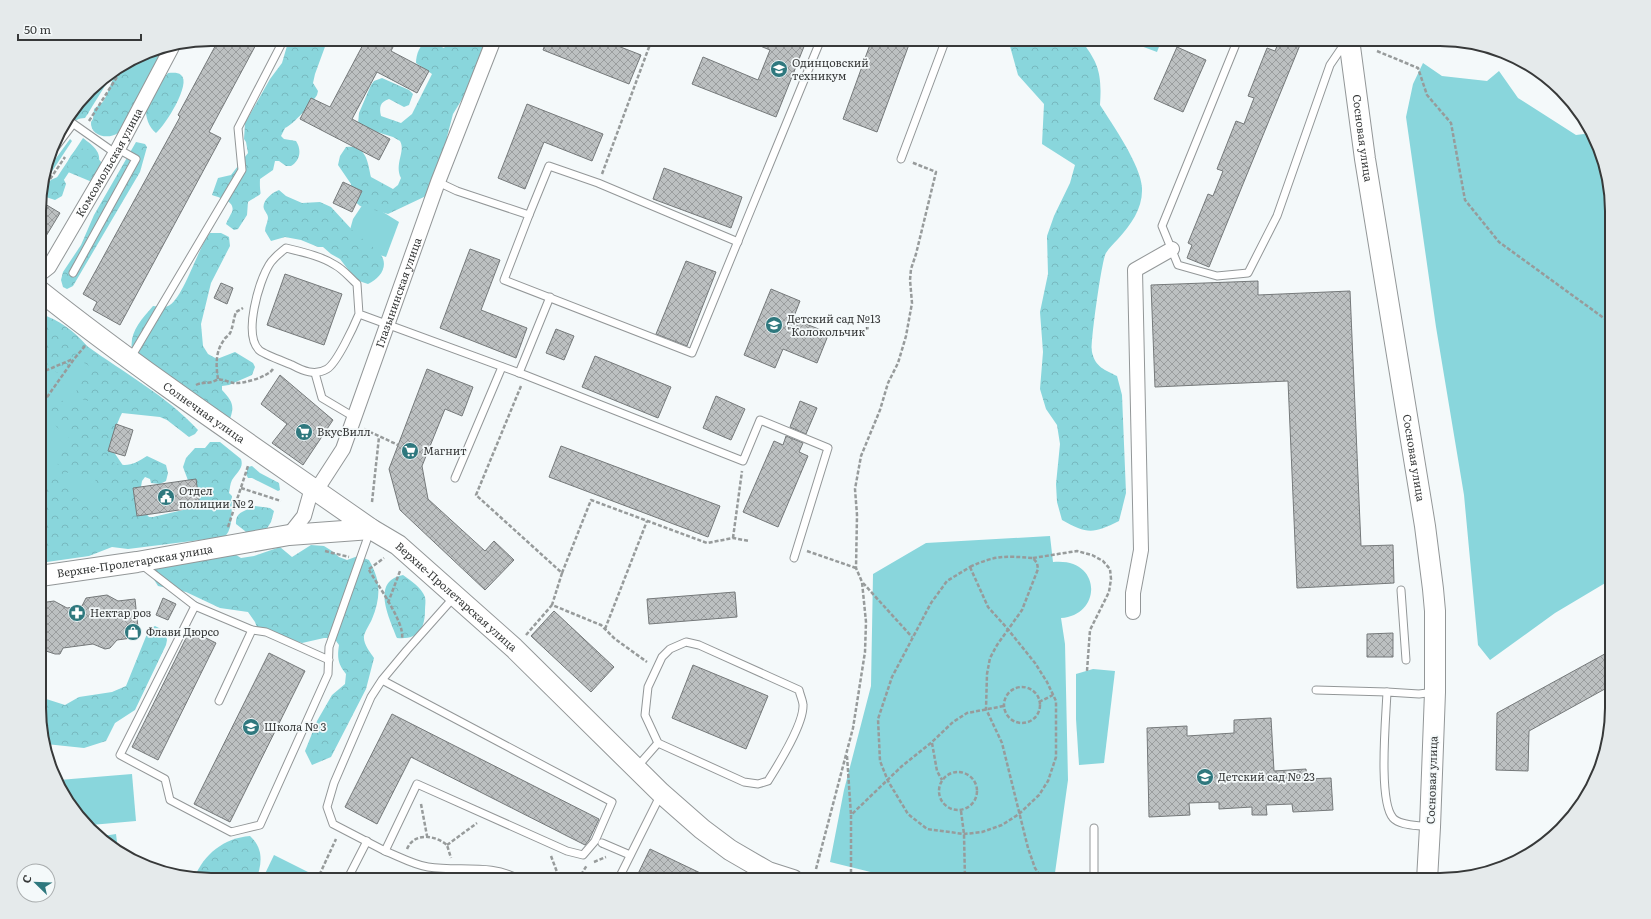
<svg xmlns="http://www.w3.org/2000/svg" width="1651" height="919" viewBox="0 0 1651 919" font-family="Literata,serif">
<style>
.green{fill:#89d6dc}
.forest{fill:url(#forest-crowns)}
.building{fill:url(#building-cross-hatch);stroke:#75797a}
.lines{fill:none;stroke-linecap:round;stroke-linejoin:round}
.lane-casing{stroke:#939798;stroke-width:9}
.street-casing{stroke:#939798;stroke-width:16}
.secondary-casing{stroke:#939798;stroke-width:22}
.path{stroke:#979b9b;stroke-width:2.5;stroke-dasharray:4 2;stroke-linecap:butt}
.lane{stroke:#fff;stroke-width:7}
.street{stroke:#fff;stroke-width:14}
.secondary{stroke:#fff;stroke-width:20}
.labels{text-anchor:middle;stroke-width:3.5;stroke-linejoin:round;paint-order:stroke}
.poi-label{font-size:11px;fill:#373939;stroke:#f4f9fa;text-anchor:start}
.street-label{font-size:11px;fill:#373939;stroke:#f4f9fa}
.rim{fill:none;stroke:#373939;stroke-width:2}
</style>
<defs>
<pattern id="forest-crowns" width="20" height="18" patternUnits="userSpaceOnUse"><rect width="20" height="18" fill="#89d6dc"/><path d="M2 6a3 3 0 1 1 6 0M12 15a3 3 0 1 1 6 0" fill="none" stroke="#77b8be"/></pattern>
<pattern id="building-cross-hatch" width="8" height="8" patternUnits="userSpaceOnUse"><rect width="8" height="8" fill="#bcc0c1"/><path d="M0 0l8 8M0 8l8-8" fill="none" stroke="#9a9d9e"/></pattern>
</defs>
<rect width="100%" height="100%" fill="#f4f9fa"/>
<g class="green">
<polygon points="1122,39 1162,39 1157,52"/>
<path d="M163,49l-45,84c-10,7 -28,3 -27,-11l37,-59 18,-11z"/>
<polygon points="1423,63 1442,76 1487,81 1499,71 1518,98 1576,135 1592,133 1603,156 1612,200 1612,579 1555,613 1490,660 1478,645 1464,495 1436,327 1406,117 1413,84"/>
<polygon points="113,73 85,118 76,119 71,116 98,82"/>
<path d="M83,138c9,7 20,14 15,27l-27,4 -17,26 -6,-4z"/>
<polygon points="70,139 72,141 41,188 46,172"/>
<polygon points="365,201 399,222 386,257 346,244 353,219"/>
<polygon points="40,323 109,372 105,439 124,467 136,535 40,550"/>
<path d="M1050,536l3,26c50,-5 49,54 8,56l4,26 3,136 -14,100h-151l-73,-18 14,-72 27,-104 2,-112 53,-31z"/>
<polygon points="1093,669 1115,671 1104,763 1079,765 1076,719 1076,674"/>
<polygon points="132,774 136,821 91,825 68,804 59,780"/>
<polygon points="116,834 118,850 103,836"/>
<polygon points="274,855 310,873 306,880 262,880"/>
</g>
<g class="forest">
<path d="M289,39h57l-5,3 -9,-2 -6,4 -11,30 -2,9 5,8 -1,4c-5,8 -24,30 -32,33l-4,8 3,3 12,2c6,9 4,20 -5,25h-5l-7,-5h-4l-2,9 -13,9c-1,21 6,11 -12,23l-1,13 -9,14 -4,1 -8,-6c2,-5 4,-8 6,-12 4,-11 -12,-14 -20,-17l6,-17 13,-3 17,-22 -2,-11 -2,-3 1,-16 25,-44 12,-16z"/>
<path d="M450,39h35l-13,44 -19,31 -6,23 -1,19 -20,40 -38,18 -28,-8 -11,-10 2,-12 -13,-19 2,-9 6,-9c21,-3 22,17 25,30l22,12 5,-4 3,-7c-7,-14 5,-27 -1,-37l-7,-4 -32,-10 -3,-3 1,-11 12,-28 3,-4 8,-3 27,12 4,4 -4,11 -5,2 -15,-8c-9,3 -10,8 -8,17l20,7 11,-9 20,-40 -16,-11c0,-9 4,-19 12,-23l16,8z"/>
<path d="M1008,39h72c19,24 22,35 20,66 12,19 41,60 42,83 1,20 -11,37 -24,51 -4,4 -9,9 -12,14 -4,5 -16,92 -14,99 3,15 13,18 25,24l5,19 4,98 -7,28c-26,13 -32,13 -57,-1l-5,-18 -1,-18 4,-40 -3,-19 -11,-16 -6,-20 3,-37 -3,-40 8,-38 -1,-38 7,-20 16,-33 5,-18 -33,-21 2,-40 -26,-29z"/>
<polygon points="149,51 153,56 150,63 144,66 136,65 133,60"/>
<path d="M128,68c5,1 12,7 14,11 4,8 -3,30 -8,37 -3,4 -9,7 -13,10l-12,-2h-12l-4,-5 1,-10c3,-3 8,-5 10,-9 8,-13 7,-29 24,-32z"/>
<path d="M168,73c4,0 10,-1 13,2 11,8 -16,51 -25,58 -7,-5 -11,-17 -10,-25l16,-28z"/>
<polygon points="96,84 96,90 88,114 75,121 69,120"/>
<polygon points="136,142 145,144 147,147 140,172 73,286 67,289 63,287 61,280 63,272 81,245 94,215"/>
<path d="M78,148l13,2 11,13 -10,19 -24,-10c-3,-10 3,-18 10,-24z"/>
<path d="M58,177l6,3 2,4 -4,12 -7,4 -9,-3 -3,-4c1,-8 7,-14 15,-16z"/>
<path d="M279,190l7,6 16,7 18,-1 11,5 24,26 24,19c11,13 2,26 -11,32l-12,-4 -16,-21 -9,-5 -8,-7h-5l-17,-7 -16,-3 -14,4 -6,-10c0,-5 3,-9 3,-13 0,-4 -3,-6 -4,-9 -3,-8 9,-17 15,-19z"/>
<path d="M210,233h11l8,4 1,9 -19,37 -10,41 2,22 5,8 9,5 18,-7 18,11 2,4 -3,8 -23,10 -7,1v4c12,13 13,17 6,34l-96,-73c-3,-19 9,-31 21,-45 5,0 11,2 15,0 15,-6 30,-59 42,-73z"/>
<path d="M40,314c19,5 35,18 47,32 37,27 80,50 111,84l-3,4 -6,3 -22,-17 -7,-3 -38,-4c-7,13 -12,34 -11,48 14,8 24,3 36,-5l19,9 2,8 -2,8 -6,3 -9,-1 -1,-4 -5,-2 -3,4 -4,23 11,13h4l30,-7 3,-3 3,-24 -6,-16 3,-9 9,-10h10l5,-6h10l21,17c3,9 -4,13 -9,21 -2,4 -2,8 -3,13l3,3c-1,12 2,34 -8,41l-96,12 -16,-2 -23,9 -49,7v-89c7,2 16,4 21,8 14,11 15,25 37,21l3,-4 -1,-4 -8,-6 4,-10 3,-5 -2,-3 -5,2 -6,7 -5,-1 -10,-8 -8,4 -6,-7 4,-19 7,-7 1,-7c-5,-3 -10,-5 -13,-9 -4,-5 -13,-26 0,-26 7,-1 23,8 29,12l4,-2 3,-8c-6,-2 -12,-2 -16,-8l2,-12 11,-12 -1,-5 -8,-4 -19,14c-8,-4 -12,-11 -21,-16z"/>
<polygon points="252,466 260,473 279,483 280,490 278,491 252,478 248,478 246,474 248,467"/>
<path d="M255,506l15,2 4,3 -3,11 -5,8 -18,5 -3,-4 -9,-7c-1,-12 9,-13 19,-18z"/>
<path d="M311,545l13,1 8,5 7,6 8,3 11,-4 11,4c12,21 12,37 3,59 -2,5 -7,12 -8,17 -1,8 6,16 10,22l-8,31 -35,68 -19,8 -7,-14 12,-30 15,-26 13,-11 1,-10c-8,-10 -9,-16 -7,-29l-5,-7h-10l-22,5 -44,-13 -3,-8 -7,-10 -28,-4 -34,-16 -28,-6 -5,-8 1,-9 79,-16 8,5 13,-2 26,-9 12,10z"/>
<path d="M403,575c8,6 18,12 22,22 1,4 0,9 0,13 0,19 -7,30 -28,28 -7,-19 -27,-57 6,-63z"/>
<polygon points="155,626 165,631 167,640 166,645 135,710 115,723 106,741 84,748 46,744 40,730 40,697 65,705 79,697 112,692 126,686 149,629"/>
<path d="M250,836c14,13 12,28 6,44h-45l-17,-2c10,-24 30,-40 56,-42z"/>
</g>
<g class="building">
<polygon points="219,39 259,39 209,132 221,138 120,325 93,310 97,302 83,294 180,117 178,115"/>
<polygon points="366,39 397,39 391,51 429,71 417,93 377,72 352,119 390,139 379,160 300,119 311,98 330,107"/>
<polygon points="547,39 600,39 641,55 629,84 543,50"/>
<polygon points="743,39 807,39 776,117 692,84 703,57 758,80 770,50"/>
<polygon points="872,39 911,39 877,132 843,119"/>
<polygon points="1280,39 1285,39 1300,45 1209,267 1187,258 1192,245 1188,243 1208,194 1213,196 1223,171 1217,169 1236,121 1244,124 1254,98 1248,96 1267,48 1275,51"/>
<polygon points="1177,47 1206,60 1183,112 1154,99"/>
<polygon points="527,104 603,134 592,161 544,142 525,189 498,178"/>
<polygon points="664,168 742,197 731,228 653,199"/>
<polygon points="343,182 362,191 352,212 333,203"/>
<polygon points="40,201 60,213 40,246"/>
<polygon points="470,249 500,260 481,310 527,328 516,358 440,328"/>
<polygon points="686,261 716,272 687,346 656,334"/>
<polygon points="285,274 342,294 324,345 267,325"/>
<polygon points="1258,281 1258,295 1350,291 1361,546 1393,545 1394,583 1297,588 1288,381 1155,387 1151,285"/>
<polygon points="221,283 233,288 227,304 214,298"/>
<polygon points="771,289 800,301 793,319 829,333 817,363 783,349 775,368 744,355"/>
<polygon points="556,329 574,336 564,360 546,353"/>
<polygon points="595,356 671,387 658,418 582,387"/>
<polygon points="427,369 473,387 462,416 445,409 422,466 428,499 485,551 494,541 514,560 485,590 400,510 389,469"/>
<polygon points="280,375 333,420 303,465 272,443 287,424 261,404"/>
<polygon points="716,396 745,409 731,440 703,428"/>
<polygon points="800,401 817,408 806,434 790,427"/>
<polygon points="116,424 133,430 125,456 108,451"/>
<polygon points="786,436 803,443 799,452 808,456 778,527 743,512 774,441 783,445"/>
<polygon points="561,446 720,506 708,537 549,477"/>
<polygon points="196,479 200,507 137,516 133,488"/>
<polygon points="735,592 737,617 649,624 647,599"/>
<polygon points="107,595 118,601 135,599 139,637 117,640 110,648 105,649 93,644 63,648 60,654 55,654 40,649 40,603 54,601 67,608 82,606 86,598"/>
<polygon points="163,598 176,604 168,620 156,615"/>
<polygon points="554,611 614,667 591,692 531,636"/>
<polygon points="190,630 216,643 158,760 132,747"/>
<polygon points="1393,633 1393,657 1367,657 1367,634"/>
<polygon points="1612,650 1612,685 1529,731 1528,771 1496,770 1497,713"/>
<polygon points="269,653 305,671 230,822 194,804"/>
<polygon points="693,665 768,696 746,749 672,718"/>
<polygon points="392,714 599,819 589,840 585,845 411,757 377,824 345,807"/>
<polygon points="1271,718 1274,771 1306,769 1307,779 1331,778 1333,810 1293,812 1292,804 1266,805 1267,815 1252,815 1252,807 1219,809 1219,802 1189,803 1190,815 1149,817 1147,728 1187,726 1187,736 1234,733 1234,720"/>
<polygon points="650,849 715,880 635,880"/>
</g>
<g class="lines">
<g class="lane-casing">
<g id="lane">
<polyline points="1238,39 1162,226 1178,265 1217,276 1248,273 1277,216 1330,65 1345,43"/>
<polyline points="68,120 115,153"/>
<polyline points="51,153 73,124"/>
<polyline points="901,159 946,39"/>
<polyline points="438,182 457,191 529,215 504,280 692,353 821,39"/>
<polyline points="529,215 549,166 598,183 738,242"/>
<polyline points="73,273 136,159 118,149"/>
<path d="M359,314c-5,12 -22,49 -32,55 -12,7 -24,2 -35,-4 -7,-3 -29,-11 -33,-15 -16,-16 0,-68 10,-85 4,-7 11,-12 17,-17 16,4 35,8 49,17 8,4 15,13 22,19l2,30 166,61 218,86 17,-41 68,28 -34,110"/>
<polyline points="130,359 242,170 238,128 284,39"/>
<polyline points="315,373 322,398 354,417"/>
<polyline points="519,373 550,297"/>
<polyline points="455,478 502,367"/>
<polyline points="142,565 195,606"/>
<polyline points="1401,590 1406,660"/>
<path d="M686,642l13,3 100,45c1,5 4,11 4,15 1,19 -25,60 -35,76l-10,3 -14,-2 -86,-39 -13,-28 3,-28 14,-30 8,-8z"/>
<polyline points="329,660 266,632 252,630 195,606 120,755 165,779 170,800 231,832 260,825 328,674 329,647 370,531"/>
<polyline points="382,680 612,802 595,841 583,855 567,851 417,784 385,851 333,824 327,807 334,783 371,697 382,680 407,650 455,596"/>
<polyline points="1316,690 1387,692"/>
<polyline points="219,701 252,630"/>
<polyline points="637,767 658,743"/>
<path d="M1428,827c-10,-2 -28,-1 -35,-9 -15,-17 -7,-101 -6,-126l32,2 16,-2"/>
<polyline points="602,843 630,855"/>
<path d="M385,851c13,5 29,14 43,16 31,5 64,-4 92,13"/>
<polyline points="347,880 367,841"/>
<polyline points="618,880 661,794"/>
<polyline points="1094,880 1094,828"/>
</g>
</g>
<g class="street-casing">
<g id="street">
<path id="s1" d="M40,274l9,-7 69,-118 54,-102"/>
<path id="s2" d="M289,535l15,-19 8,-28 9,-5 22,-34 95,-267 56,-143"/>
<polyline points="1133,612 1133,593 1141,550 1135,270 1172,249"/>
</g>
</g>
<g class="secondary-casing">
<g id="secondary">
<path id="s3" d="M1349,39l16,120 60,367 8,63 2,22v81l-5,135 -3,53"/>
<path id="s4" d="M40,291c107,85 220,160 331,238l27,16 116,103 147,145 41,36 28,21 38,22 25,8"/>
<path id="s5" d="M40,576l97,-14 152,-27 82,-6"/>
</g>
</g>
<g class="path">
<polyline points="1377,51 1418,68 1427,95 1451,123 1465,200 1499,242 1612,324"/>
<polyline points="89,121 124,66"/>
<polyline points="602,174 652,39"/>
<polyline points="40,194 65,157"/>
<polyline points="40,373 73,359"/>
<path d="M218,379c-2,-13 -3,-27 6,-39 1,-3 5,-4 6,-7 2,-2 4,-16 6,-21l7,-4"/>
<path d="M196,385c8,-4 13,0 22,-6 6,1 11,3 16,4 9,1 34,-6 39,-14"/>
<polyline points="521,386 476,495 562,573 591,500 707,543 733,538 749,541"/>
<polyline points="40,407 74,359 85,346"/>
<polyline points="364,429 398,445"/>
<polyline points="241,488 281,501"/>
<polyline points="372,502 379,437"/>
<polyline points="228,527 248,466"/>
<polyline points="733,538 742,471"/>
<polyline points="325,551 349,557"/>
<polyline points="807,551 856,568"/>
<polyline points="1033,558 1077,551 1092,555 1103,561 1110,569 1111,579 1109,592 1090,630 1087,671"/>
<polygon points="970,567 988,607 1006,627 1035,663 1047,682 1056,701 1056,757 1048,781 1039,795 1019,814 1002,825 982,832 964,834 927,829 908,814 888,781 880,761 878,719 892,677 931,603 947,581"/>
<path d="M970,567c25,-12 36,-11 63,-9l4,5 1,6 -16,41 -25,35 -7,13 -3,16 -1,35 16,34 26,105 7,20 8,12"/>
<polyline points="369,569 384,558"/>
<path d="M369,570c8,14 36,53 33,68"/>
<polyline points="562,573 552,605 601,625 615,639 647,662"/>
<polyline points="863,583 912,637"/>
<polyline points="388,603 400,571"/>
<polyline points="605,629 647,521"/>
<polyline points="526,635 552,605"/>
<circle cx="1022" cy="705" r="18"/>
<polyline points="1039,702 1053,695"/>
<polyline points="932,743 937,771 942,780"/>
<polyline points="847,756 851,815"/>
<circle cx="958" cy="791" r="19"/>
<polyline points="421,804 427,836"/>
<polyline points="961,811 964,834 965,880"/>
<polyline points="447,845 477,823"/>
<path d="M407,849c7,-17 28,-14 40,-4l4,13"/>
<polyline points="551,856 560,880"/>
<polyline points="594,862 606,857"/>
<polyline points="816,869 853,728 865,652 866,622 862,582 856,568 857,515 855,489 861,456 880,410 888,383 898,363 906,336 912,303 910,280 911,269 916,254 936,172 911,162"/>
<polyline points="851,879 851,815 902,766 932,742 953,722 967,713 1004,706"/>
<polyline points="317,880 336,839"/>
<polyline points="578,880 587,865"/>
</g>
<use href="#lane" class="lane"/>
<use href="#street" class="street"/>
<use href="#secondary" class="secondary"/>
</g>
<defs>
<g id="university-disc" transform="scale(0.9)"><circle r="9.5" fill="#2f787e" stroke="#f4f9fa"/><path d="M0-5L7-2L0 1L-7-2ZM-4 1L0 2.5L4 1V4Q0 6-4 4Z" fill="#fff"/></g>
<g id="school-disc" transform="scale(0.9)"><circle r="9.5" fill="#2f787e" stroke="#f4f9fa"/><path d="M0-5L7-2L0 1L-7-2ZM-4 1L0 2.5L4 1V4Q0 6-4 4Z" fill="#fff"/></g>
<g id="supermarket-disc" transform="scale(0.9)"><circle r="9.5" fill="#2f787e" stroke="#f4f9fa"/><path d="M-6-5.5h2.5l.6 2H6L4.5 2H-2.5L-4.4-4H-6ZM-1.5 3.2a1.3 1.3 0 1 0 .1 0ZM3 3.2a1.3 1.3 0 1 0 .1 0Z" fill="#fff"/></g>
<g id="civic-disc" transform="scale(0.9)"><circle r="9.5" fill="#2f787e" stroke="#f4f9fa"/><path d="M-.6-6.5H3V-4.5H.6V-3L4-1V1h2V6H-6V1h2V-1L-.6-3ZM-1.2 2.5V6h2.4V2.5Z" fill="#fff"/></g>
<g id="pharmacy-disc" transform="scale(0.9)"><circle r="9.5" fill="#2f787e" stroke="#f4f9fa"/><path d="M-2-6h4v4h4v4h-4v4h-4v-4h-4v-4h4Z" fill="#fff"/></g>
<g id="shop-disc" transform="scale(0.9)"><circle r="9.5" fill="#2f787e" stroke="#f4f9fa"/><path d="M-5-2.5h2.3a2.7 3.5 0 0 1 5.4 0H5L5.5 6h-11ZM-1.5-2.5h3a1.5 2.3 0 0 0-3 0Z" fill="#fff"/></g>
</defs>
<g fill-rule="evenodd">
<use href="#university-disc" x="779" y="69"/>
<use href="#school-disc" x="774" y="325"/>
<use href="#supermarket-disc" x="304" y="432"/>
<use href="#supermarket-disc" x="410" y="451"/>
<use href="#civic-disc" x="166" y="497"/>
<use href="#pharmacy-disc" x="77" y="613"/>
<use href="#shop-disc" x="133" y="632"/>
<use href="#school-disc" x="251" y="727"/>
<use href="#school-disc" x="1205" y="777"/>
</g>
<g class="labels">
<g class="poi-label">
<text x="792" y="67">Одинцовский<tspan x="792" dy="13">техникум</tspan></text>
<text x="787" y="323">Детский сад №13<tspan x="787" dy="13">"Колокольчик"</tspan></text>
<text x="317" y="436">ВкусВилл</text>
<text x="423" y="455">Магнит</text>
<text x="179" y="495">Отдел<tspan x="179" dy="13">полиции № 2</tspan></text>
<text x="90" y="617">Нектар роз</text>
<text x="146" y="636">Флави Дюрсо</text>
<text x="264" y="731">Школа № 3</text>
<text x="1218" y="781">Детский сад № 23</text>
</g>
<g class="street-label">
<text dy="4" stroke="none"><textPath href="#s3" startOffset="100">Сосновая улица</textPath></text>
<text dy="4" stroke="none"><textPath href="#s1" startOffset="132">Комсомольская улица</textPath></text>
<text dy="4" stroke="none"><textPath href="#s2" startOffset="270">Глазынинская улица</textPath></text>
<text dy="4" stroke="none"><textPath href="#s4" startOffset="204">Солнечная улица</textPath></text>
<text dy="4" stroke="none"><textPath href="#s3" startOffset="424">Сосновая улица</textPath></text>
<text dy="4" stroke="none"><textPath href="#s5" startOffset="96">Верхне-Пролетарская улица</textPath></text>
<text dy="4" stroke="none"><textPath href="#s4" startOffset="517">Верхне-Пролетарская улица</textPath></text>
<text transform="translate(1432 780) rotate(-88)" y="4">Сосновая улица</text>
</g>
</g>
<path d="M0 0H1651V919H0ZM211 46H1440A165 165 0 0 1 1605 211V708A165 165 0 0 1 1440 873H211A165 165 0 0 1 46 708V211A165 165 0 0 1 211 46Z" fill="#e5eaeb" fill-rule="evenodd"/>
<path class="rim" d="M211 46H1440A165 165 0 0 1 1605 211V708A165 165 0 0 1 1440 873H211A165 165 0 0 1 46 708V211A165 165 0 0 1 211 46Z"/>
<g transform="translate(36 883) rotate(293)"><circle r="19" fill="#f4f9fa" stroke="#a8acad"/>
<path d="M0-3L7 15L0 10L-7 15Z" fill="#2f787e"/>
<text y="-6" font-size="11" font-weight="bold" text-anchor="middle" fill="#373939">С</text>
</g>
<path d="M18 34v6h123v-6" fill="none" stroke="#373939" stroke-width="2"/>
<text x="24" y="34" font-size="12" fill="#373939" stroke="#f4f9fa" stroke-width="3" paint-order="stroke">50 m</text>
</svg>
